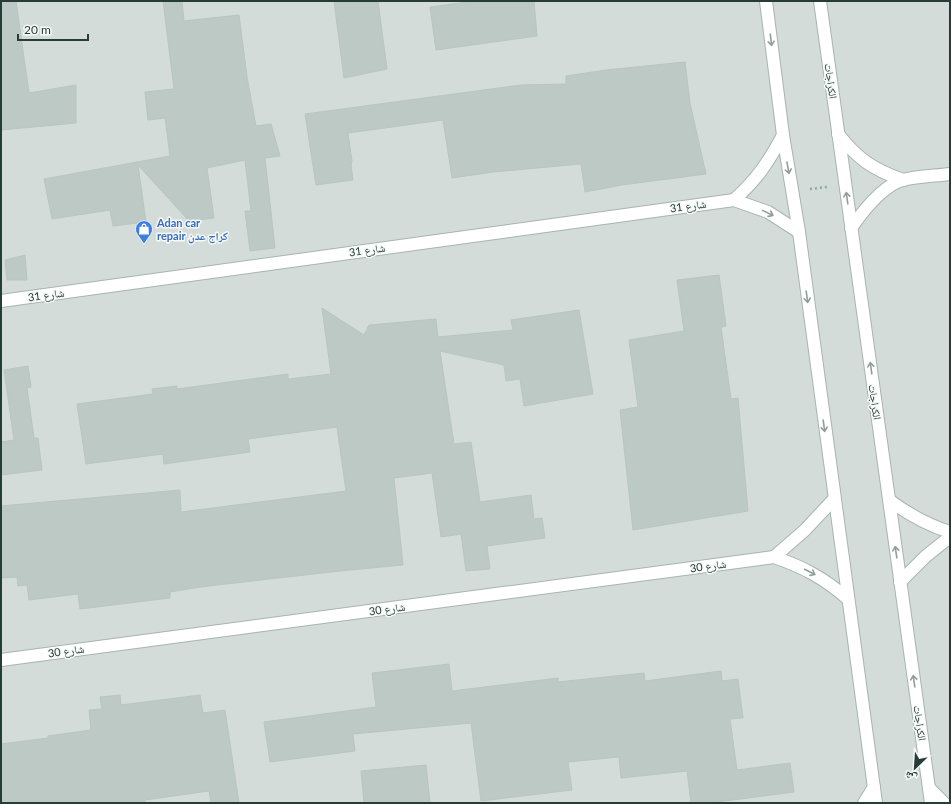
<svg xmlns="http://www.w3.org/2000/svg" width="951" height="804" viewBox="0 0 951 804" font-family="Lato,'Noto Naskh Arabic',sans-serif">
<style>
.built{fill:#d3dcd8}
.building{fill:#bdc9c5;stroke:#b8c5c0}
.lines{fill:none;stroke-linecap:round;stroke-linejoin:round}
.minor-casing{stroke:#a8b4b0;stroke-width:14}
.path{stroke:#89aca3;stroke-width:2.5;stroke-dasharray:2 3;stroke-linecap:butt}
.minor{stroke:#fff;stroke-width:12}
.oneway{stroke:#929e9b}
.labels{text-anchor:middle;stroke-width:3;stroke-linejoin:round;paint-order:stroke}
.street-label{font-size:11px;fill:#263c37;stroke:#f5f9f7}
.shop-label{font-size:11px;font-weight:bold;fill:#366cbe;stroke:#f5f9f7;text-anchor:start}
</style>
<rect width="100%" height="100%" fill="#e5ece9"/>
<rect class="built" x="1" y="1" width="949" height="802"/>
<g class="building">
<polygon points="1,1 16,1 29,93 76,85 76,123 1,130"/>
<polygon points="163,1 182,1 184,21 239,15 247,77 256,126 271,124 280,156 265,158 275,248 250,251 245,211 251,211 245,160 207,168 214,218 189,221 138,165 146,222 113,226 110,210 52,219 44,179 170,156 165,118 148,120 145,92 174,89"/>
<polygon points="334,1 378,1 387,69 344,78"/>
<polygon points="475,1 534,1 537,36 436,50 430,7"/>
<polygon points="685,62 690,103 706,174 622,185 585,192 581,164 493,172 452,178 443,120 348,133 352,161 351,165 353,180 316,185 305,114 521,85 566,84 566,76 606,70"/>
<polygon points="25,255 27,280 7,280 5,260"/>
<polygon points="719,275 726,326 721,327 731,399 738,398 748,511 633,530 620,410 638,407 629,340 684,331 677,280"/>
<polygon points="322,308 364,335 369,325 436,319 438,337 513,330 511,320 579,310 593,394 524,406 520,379 506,381 504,365 440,351 454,444 471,442 480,502 531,495 534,519 542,518 545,538 487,546 490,569 466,571 461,534 441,537 432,473 394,478 403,565 340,571 200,587 170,592 170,598 80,609 78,594 29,600 27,585 18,586 17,577 1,578 1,506 180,490 181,512 346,491 337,427 248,439 250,452 164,464 163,454 86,464 77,404 153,394 152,389 177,386 177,389 288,374 288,379 331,374"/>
<polygon points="28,366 31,387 27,388 34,438 38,438 42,470 1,475 1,442 14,440 4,370"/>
<polygon points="449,664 452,691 558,678 558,682 644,673 645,681 721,671 722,681 738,679 743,718 730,719 737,770 790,763 794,792 709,803 691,803 687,771 621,778 619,757 568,762 572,790 481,801 471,723 353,734 355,751 270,762 264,722 376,707 372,673"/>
<polygon points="120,695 121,705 200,695 203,713 225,710 239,803 211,803 209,791 145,800 145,803 1,803 1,744 48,738 48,736 91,730 89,710 102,709 100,697"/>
<polygon points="426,765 430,803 364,803 361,771"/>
</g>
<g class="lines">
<g class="minor-casing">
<g id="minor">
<polyline points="766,1 783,135 799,232 876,803"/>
<polyline points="820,1 931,803"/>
<path d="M838,134c20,25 34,35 65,46"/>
<path d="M734,200c23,-21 34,-37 49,-65"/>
<path d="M851,228c12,-17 32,-43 52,-48 15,-4 32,-4 47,-6"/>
<polyline points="1,301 734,200 768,212 799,232"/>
<path d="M889,500c19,14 38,25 61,32"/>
<polyline points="774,557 805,530 834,499"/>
<polyline points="900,582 926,556 950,537"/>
<path d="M1,660l773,-103c29,10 50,21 74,42"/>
<polyline points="929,788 944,803"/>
<polyline points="864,803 874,787"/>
</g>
</g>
<polyline class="path" points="810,189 827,187"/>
<use href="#minor" class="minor"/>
</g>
<defs><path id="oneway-shaft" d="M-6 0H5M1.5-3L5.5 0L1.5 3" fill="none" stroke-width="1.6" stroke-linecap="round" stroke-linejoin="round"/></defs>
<g class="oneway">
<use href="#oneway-shaft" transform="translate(771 40) rotate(83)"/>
<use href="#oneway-shaft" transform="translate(788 168) rotate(80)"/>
<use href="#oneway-shaft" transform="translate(847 198) rotate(-98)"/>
<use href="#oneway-shaft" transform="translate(768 213) rotate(26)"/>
<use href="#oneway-shaft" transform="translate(807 297) rotate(82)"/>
<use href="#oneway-shaft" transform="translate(871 368) rotate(-98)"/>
<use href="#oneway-shaft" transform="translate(824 426) rotate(82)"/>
<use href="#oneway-shaft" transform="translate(896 552) rotate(-98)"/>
<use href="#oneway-shaft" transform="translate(810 572) rotate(27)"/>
<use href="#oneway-shaft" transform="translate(914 681) rotate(-98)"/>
</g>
<defs>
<g id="shop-pin" transform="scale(0.9)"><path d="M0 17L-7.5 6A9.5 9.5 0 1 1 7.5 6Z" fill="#3f7fe0" stroke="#f5f9f7"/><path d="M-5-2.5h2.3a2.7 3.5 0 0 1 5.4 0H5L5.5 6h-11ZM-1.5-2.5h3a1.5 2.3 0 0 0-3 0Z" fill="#fff"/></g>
</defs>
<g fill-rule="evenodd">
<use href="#shop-pin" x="144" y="229"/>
</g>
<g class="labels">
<g class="street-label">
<text transform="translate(831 81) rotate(82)" y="4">الكراجات</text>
<text transform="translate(688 206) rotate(-8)" y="4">شارع 31</text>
<text transform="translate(367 250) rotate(-8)" y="4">شارع 31</text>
<text transform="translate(46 295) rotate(-8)" y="4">شارع 31</text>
<text transform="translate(875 402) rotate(82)" y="4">الكراجات</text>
<text transform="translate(708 566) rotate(-8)" y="4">شارع 30</text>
<text transform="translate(387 609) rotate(-8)" y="4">شارع 30</text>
<text transform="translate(66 651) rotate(-8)" y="4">شارع 30</text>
<text transform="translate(920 723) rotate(82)" y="4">الكراجات</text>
</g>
<g class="shop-label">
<text x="157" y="227">Adan car<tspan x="157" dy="13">repair كراج عدن</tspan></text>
</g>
</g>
<rect width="951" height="804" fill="none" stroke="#263c37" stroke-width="4"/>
<g transform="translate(915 768) rotate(205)" stroke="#f5f9f7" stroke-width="3" paint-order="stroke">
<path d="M0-3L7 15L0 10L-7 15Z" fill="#263c37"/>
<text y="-6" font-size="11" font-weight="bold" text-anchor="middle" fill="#263c37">ش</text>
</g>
<path d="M18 34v6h70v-6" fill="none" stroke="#263c37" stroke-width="2"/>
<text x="24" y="34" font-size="12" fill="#263c37" stroke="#f5f9f7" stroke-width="3" paint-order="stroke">20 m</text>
</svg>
